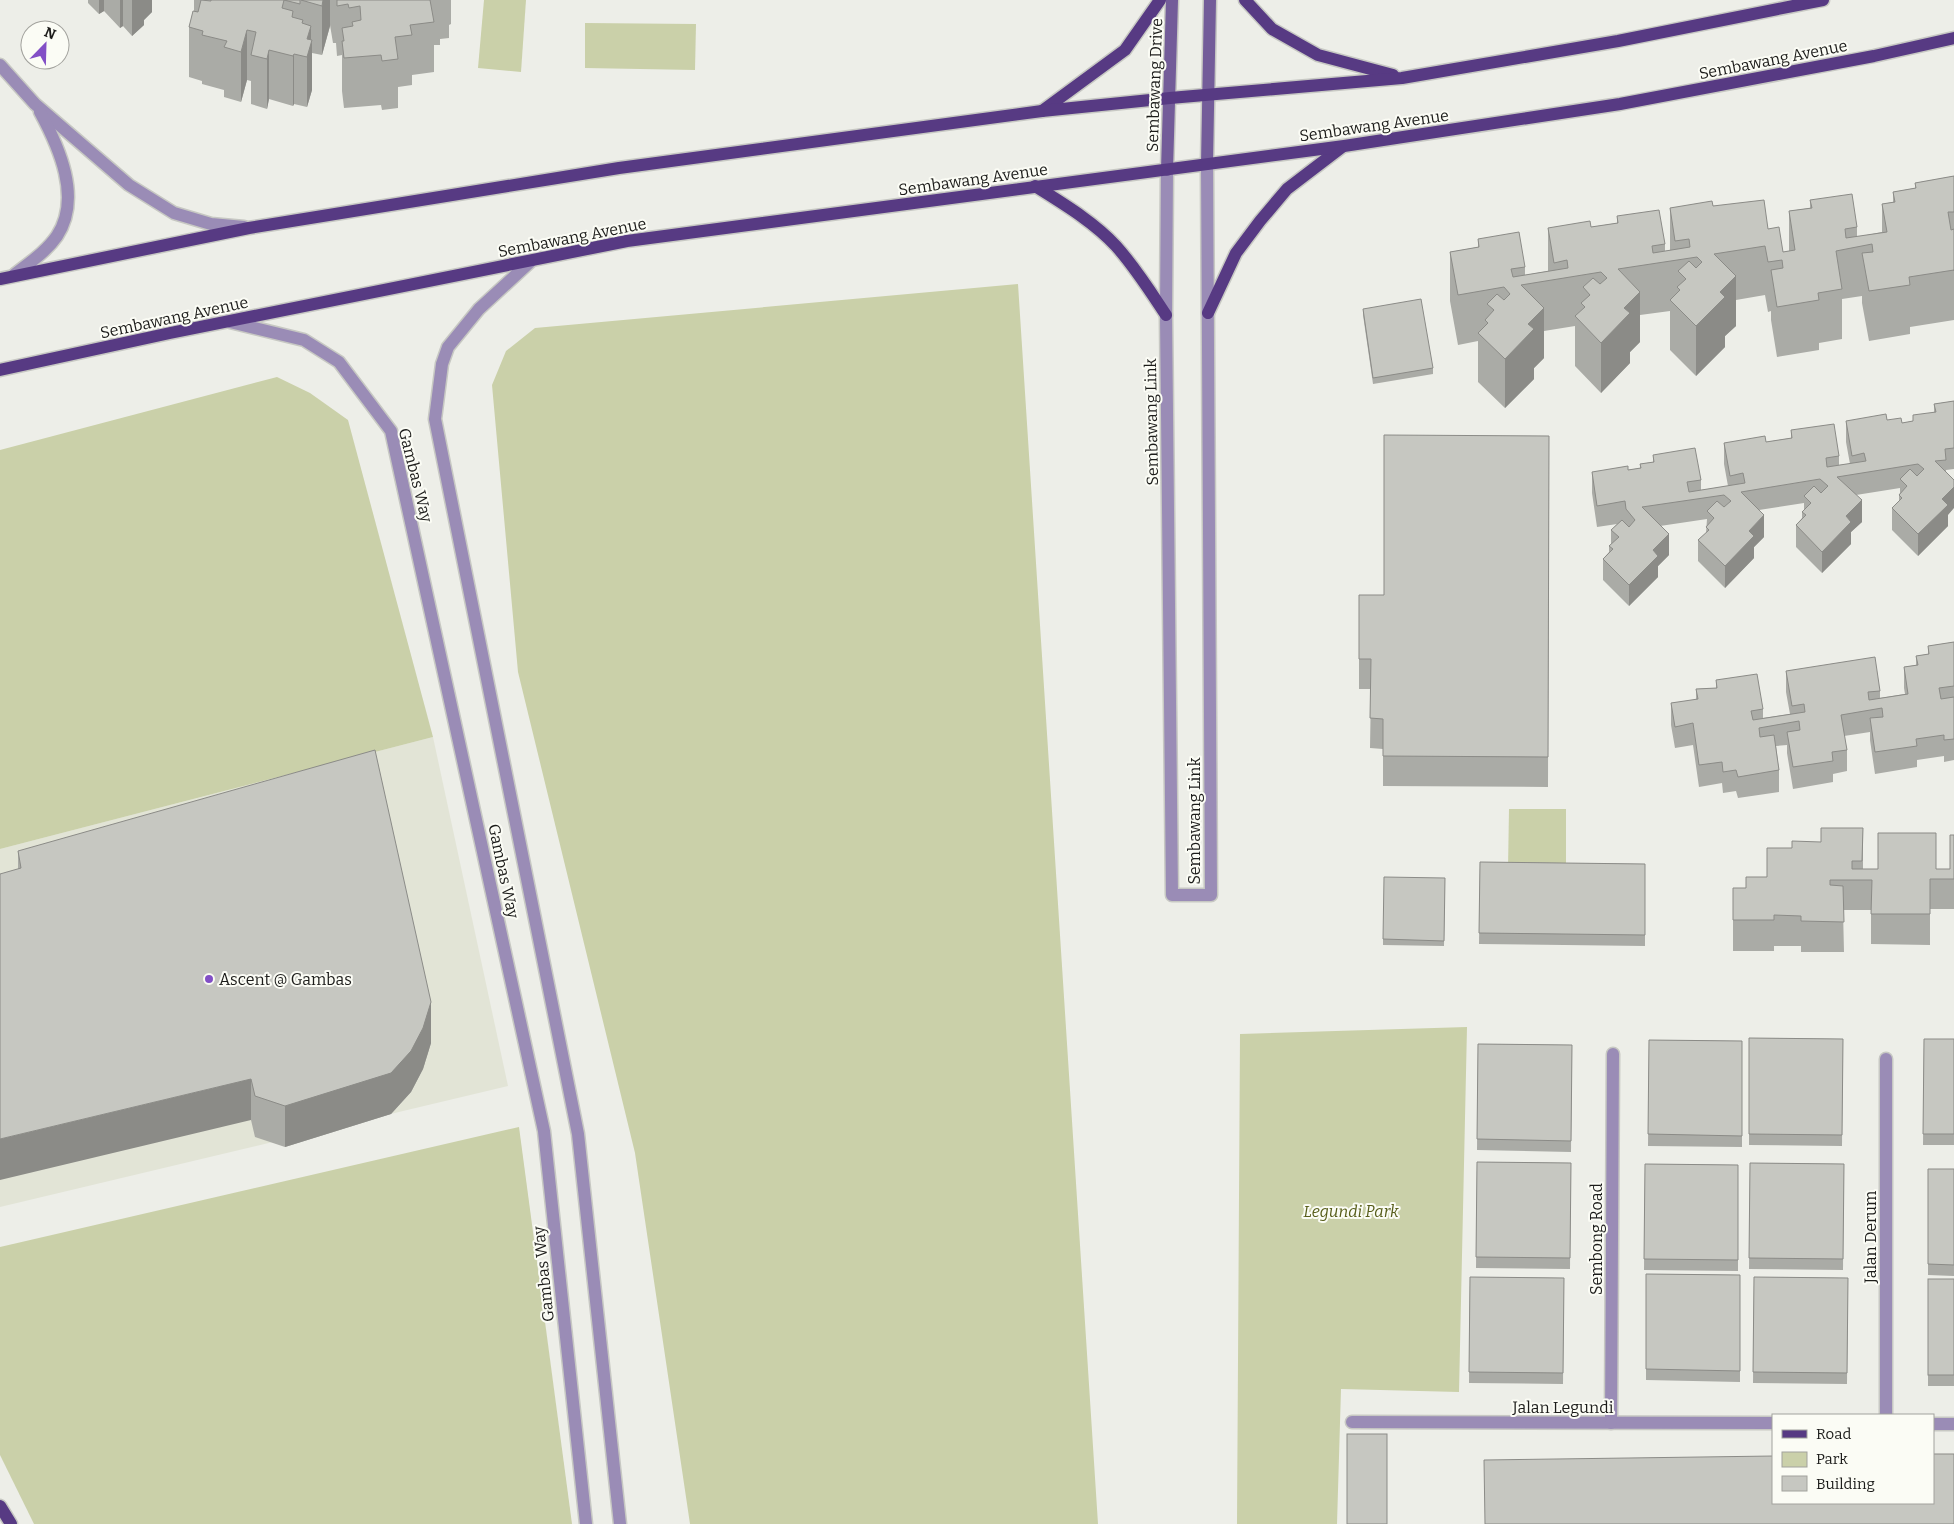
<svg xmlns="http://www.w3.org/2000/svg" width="1954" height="1524" viewBox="0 0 1954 1524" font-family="Bitter,serif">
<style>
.built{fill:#e2e4d6}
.green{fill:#cad0a9}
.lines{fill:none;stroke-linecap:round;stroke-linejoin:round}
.minor-casing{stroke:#c7c8c3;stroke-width:15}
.secondary-casing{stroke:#c7c8c3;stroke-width:15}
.primary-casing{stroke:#c7c8c3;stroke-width:15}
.minor{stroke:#9a8cb6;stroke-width:12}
.secondary{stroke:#735c99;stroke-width:12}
.primary{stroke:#573a83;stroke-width:12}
.wall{fill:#aaaba6}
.shaded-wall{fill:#8b8b87}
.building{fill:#c6c7c1;stroke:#8b8b87}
.poi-dot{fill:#824fc6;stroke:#fbfcf5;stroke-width:2}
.labels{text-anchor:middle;stroke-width:4;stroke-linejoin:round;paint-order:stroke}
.street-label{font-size:16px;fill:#1c1c1a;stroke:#fbfcf5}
.poi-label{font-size:16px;fill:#1c1c1a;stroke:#fbfcf5;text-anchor:start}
.park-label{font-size:16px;font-style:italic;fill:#575d1a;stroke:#fbfcf5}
</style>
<rect width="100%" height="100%" fill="#edeee8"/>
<polygon class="built" points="433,737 508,1086 0,1207 0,849"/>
<g class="green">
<polygon points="484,0 526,0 521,72 478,68"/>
<polygon points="585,23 696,24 695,70 585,68"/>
<polygon points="1018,284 1098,1524 690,1524 635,1153 518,672 492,385 506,351 535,328"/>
<polygon points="277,377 310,393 348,420 433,737 0,849 0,450"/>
<polygon points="1509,809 1566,809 1566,870 1508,869"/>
<polygon points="1467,1027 1459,1392 1341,1389 1337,1524 1237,1524 1240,1034"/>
<polygon points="519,1127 572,1524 34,1524 0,1455 0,1247"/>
</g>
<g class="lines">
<g class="minor-casing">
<g id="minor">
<polyline points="0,65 35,104 129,185 174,213 211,224 244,227"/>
<polyline points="1167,170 1166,315 1172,895 1211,895 1207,164"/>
<polyline points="531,261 479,309 448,347 442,364 435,419 578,1134 620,1524"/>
<path d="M14,275c15,-12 32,-23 43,-39 25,-38 2,-89 -17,-124"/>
<polyline points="230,322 304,340 339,362 391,431 544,1131 586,1524"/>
<polyline points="1886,1059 1886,1415"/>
<polyline points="1352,1422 1773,1423"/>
<polyline points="1611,1423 1613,1054"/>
<polyline points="1933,1424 1954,1424"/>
</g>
</g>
<g class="secondary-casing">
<g id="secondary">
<polyline points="1207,164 1210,0"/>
<polyline points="1167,170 1172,0"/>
</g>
</g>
<g class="primary-casing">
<g id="primary">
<polyline points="1245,0 1272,29 1318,55 1393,75"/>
<polyline points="1042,111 1125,50 1160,0"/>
<path d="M1035,186c27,17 59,36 81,60 19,21 34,45 50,69"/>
<polyline points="0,279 249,228 619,168 1042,111 1170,98 1402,78 1618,41 1823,0"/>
<polyline points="1208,313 1236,253 1260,221 1287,189 1342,147"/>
<polyline points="0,370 170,333 627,241 1344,146 1620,104 1874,56 1954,38"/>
<polyline points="0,1506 11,1524"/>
</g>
</g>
<use href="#minor" class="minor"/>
<use href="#secondary" class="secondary"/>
<use href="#primary" class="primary"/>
</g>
<g class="wall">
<polygon points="88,0 152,0 152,12 144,20 144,25 132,36 123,26 120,28 104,11 99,14 88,3"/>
<polygon points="194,0 330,0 330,26 322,55 312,53 312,90 307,107 294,104 293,106 269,99 267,109 251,104 251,81 247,80 241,102 224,97 224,90 202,84 202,81 189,77 189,27 194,11"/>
<polygon points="330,0 451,0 451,24 449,25 449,38 440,39 440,45 434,45 434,72 412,75 412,85 398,87 398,108 382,110 381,105 344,108 342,91 342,55 337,56 336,43 333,43 330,25"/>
<polygon points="1954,176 1954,321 1954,320 1910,327 1910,334 1869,341 1862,303 1862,296 1842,299 1842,339 1819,343 1819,350 1777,357 1771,320 1771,311 1768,312 1765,295 1736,300 1736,326 1725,336 1725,347 1696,376 1670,350 1670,311 1640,315 1640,342 1630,352 1630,363 1601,393 1575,366 1575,326 1544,331 1544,358 1534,368 1534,379 1505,408 1478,382 1478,341 1458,345 1450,301 1450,252 1478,247 1478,239 1525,267 1525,275 1548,271 1548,228 1591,227 1617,223 1617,216 1665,244 1665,251 1670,250 1670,208 1713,206 1768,229 1783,252 1789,251 1789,211 1810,208 1810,200 1857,227 1857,237 1882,232 1882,204 1893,202 1893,192 1915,188 1915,183"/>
<polygon points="1363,309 1433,368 1433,374 1373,384 1363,315"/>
<polygon points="1954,401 1954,469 1946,470 1948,526 1918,556 1892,530 1892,508 1899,501 1899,495 1900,493 1900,488 1856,495 1862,522 1851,532 1851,544 1822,573 1796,547 1796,525 1802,518 1802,512 1804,510 1804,503 1759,510 1764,537 1754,547 1754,558 1725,588 1698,561 1698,540 1706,533 1707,519 1660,526 1669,555 1658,566 1658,577 1629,606 1603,580 1603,559 1609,552 1609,546 1611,544 1611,530 1617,524 1597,527 1592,493 1592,472 1628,470 1640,468 1640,464 1653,462 1653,455 1701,480 1701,490 1728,486 1724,464 1724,443 1766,442 1791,438 1791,430 1839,456 1839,465 1850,464 1846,442 1846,421 1887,420 1902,423 1913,421 1934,412 1934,404"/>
<polygon points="1549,436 1548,787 1383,786 1383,749 1370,748 1371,689 1359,689 1359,659 1384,595"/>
<polygon points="1954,642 1954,760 1944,762 1944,756 1917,760 1917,767 1875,774 1870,740 1870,732 1844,736 1847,750 1847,771 1833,774 1833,782 1793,789 1787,753 1787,745 1776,746 1779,770 1779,792 1738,798 1736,791 1723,793 1722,783 1699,787 1693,745 1675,748 1671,725 1671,703 1696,700 1696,689 1716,688 1716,680 1763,709 1763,718 1790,714 1786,692 1786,671 1880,691 1880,698 1905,694 1904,688 1904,667 1916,665 1916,656 1928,654 1928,646"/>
<polygon points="1863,828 1863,869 1950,869 1954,835 1954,909 1930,909 1930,945 1871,944 1871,910 1843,910 1844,952 1801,952 1801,946 1774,946 1774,951 1733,951 1733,888 1746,888 1767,877 1792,848 1821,842"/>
<polygon points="18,851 431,1043 423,1069 411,1092 391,1114 285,1147 255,1137 251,1120 18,869"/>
<polygon points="1480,862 1645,864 1645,946 1479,944"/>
<polygon points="1445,878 1444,946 1383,945 1383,939"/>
<polygon points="1749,1038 1843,1039 1842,1146 1749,1145"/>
<polygon points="1924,1039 1954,1039 1954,1145 1923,1145"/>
<polygon points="1649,1040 1742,1041 1742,1147 1648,1146"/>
<polygon points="1478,1044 1572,1045 1571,1152 1477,1150"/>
<polygon points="1477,1162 1571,1163 1570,1269 1476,1268"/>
<polygon points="1750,1163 1844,1164 1843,1270 1749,1269"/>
<polygon points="1645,1164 1738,1165 1738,1271 1644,1270"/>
<polygon points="1928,1169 1954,1169 1954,1276 1928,1275"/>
<polygon points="1646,1274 1740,1275 1740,1382 1646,1380"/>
<polygon points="1470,1277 1564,1278 1563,1384 1469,1383"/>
<polygon points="1754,1277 1848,1278 1847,1384 1753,1383"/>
<rect x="1928" y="1279" width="26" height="107"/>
</g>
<g class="shaded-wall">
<polygon points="99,0 104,0 104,11 99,14"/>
<polygon points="120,0 123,0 123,26 120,28"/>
<polygon points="132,0 152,0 152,12 144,20 144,25 132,36"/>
<polygon points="323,0 330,0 330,26 322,55 322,6"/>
<polygon points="311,26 311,44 312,40 312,90 307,107 307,39"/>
<polygon points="247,30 247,80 241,102 241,52"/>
<polygon points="269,50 269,99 267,109 267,59"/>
<polygon points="294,54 294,104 293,106 293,56"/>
<polygon points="1736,276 1736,326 1725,336 1725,347 1696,376 1696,326 1720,292"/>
<polygon points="1640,292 1640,342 1630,352 1630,363 1601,393 1601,343 1624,308"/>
<polygon points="1544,308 1544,358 1534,368 1534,379 1505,408 1505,359 1528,324"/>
<polygon points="1954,487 1954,508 1948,515 1948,526 1918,556 1918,534 1942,499"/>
<polygon points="1862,500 1862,522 1851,532 1851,544 1822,573 1822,552 1846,516"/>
<polygon points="1764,515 1764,537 1754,547 1754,558 1725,588 1725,566 1749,531"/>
<polygon points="1669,534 1669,555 1658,566 1658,577 1629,606 1629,585 1653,550"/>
<polygon points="431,1002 431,1043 423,1069 411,1092 391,1114 285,1147 285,1106"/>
<polygon points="251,1079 251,1120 0,1180 0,1139"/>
</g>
<g class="building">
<polygon points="201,0 211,1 211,0 284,0 282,8 293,11 292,17 303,20 302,23 311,26 307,39 312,40 307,57 294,54 293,56 269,50 267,59 251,55 256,32 247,30 241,52 224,47 227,41 202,35 203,31 189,27 193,11 198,12"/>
<polygon points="284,0 300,0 300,4"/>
<polygon points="301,0 323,0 322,6"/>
<polygon points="337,0 430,0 434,22 410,25 412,35 395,37 398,59 382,61 381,55 344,58 342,41 344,41 342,28 353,26 352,22 361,20 360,6 349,8 348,4 337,6"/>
<polygon points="1954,176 1954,212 1948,212 1951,230 1954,229 1954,271 1954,270 1909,277 1910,285 1869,291 1862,253 1873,252 1872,244 1836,251 1842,289 1818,293 1819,300 1777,307 1771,270 1783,268 1782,260 1768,262 1765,246 1714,254 1736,276 1720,292 1725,297 1696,326 1670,300 1680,290 1677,287 1686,279 1678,271 1689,261 1696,268 1702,262 1697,257 1618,269 1640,292 1624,308 1630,313 1601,343 1575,316 1585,307 1581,303 1590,295 1583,287 1593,278 1600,284 1607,278 1601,272 1521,285 1544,308 1528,324 1534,329 1505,359 1478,333 1488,323 1485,320 1494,310 1487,304 1497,294 1504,300 1510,294 1504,287 1458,295 1450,252 1479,247 1478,239 1519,232 1525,267 1511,269 1513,277 1568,268 1567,260 1554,263 1548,228 1590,221 1591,227 1618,223 1617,216 1659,210 1665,244 1652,246 1653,253 1690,247 1689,239 1675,241 1670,208 1712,201 1713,206 1764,200 1768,229 1779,227 1783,252 1795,250 1789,211 1812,208 1810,200 1852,194 1857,227 1845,229 1846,238 1887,232 1882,204 1895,202 1893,192 1916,188 1915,183"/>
<polygon points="1421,299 1433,368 1373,378 1363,309"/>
<polygon points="1954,401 1954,448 1945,449 1946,460 1935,461 1954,480 1954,487 1942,499 1948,505 1918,534 1892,508 1902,498 1899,495 1907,486 1900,479 1910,469 1917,476 1924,469 1918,464 1837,477 1862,500 1846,516 1851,522 1822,552 1796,525 1806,515 1802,512 1811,503 1804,496 1814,486 1821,493 1828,486 1820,479 1741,492 1764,515 1749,531 1754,536 1725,566 1698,540 1709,530 1706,527 1714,518 1707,511 1717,501 1724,507 1731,501 1724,495 1642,507 1669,534 1653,550 1658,556 1629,585 1603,559 1613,549 1609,546 1619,537 1611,530 1622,520 1629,527 1635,520 1626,509 1625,501 1597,506 1592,472 1628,466 1628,470 1641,468 1640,464 1654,462 1653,455 1695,448 1701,480 1687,482 1689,492 1745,483 1743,473 1730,476 1724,443 1765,436 1766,442 1792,438 1791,430 1834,424 1839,456 1826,458 1827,467 1866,461 1864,453 1852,456 1846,421 1886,414 1887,420 1901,418 1902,423 1913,421 1913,415 1936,412 1934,404"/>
<polygon points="1384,435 1549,436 1548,757 1383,756 1383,719 1370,718 1371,659 1359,659 1359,595 1384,595"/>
<polygon points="1954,642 1954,686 1939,688 1941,699 1954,697 1954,739 1944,740 1944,735 1916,739 1917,746 1875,752 1870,718 1883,717 1882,708 1841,715 1847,750 1832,752 1833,761 1793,767 1787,732 1800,730 1799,721 1759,728 1760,737 1774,735 1779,770 1738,777 1736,770 1723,772 1722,762 1699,765 1693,723 1675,727 1671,703 1698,699 1696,689 1717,688 1716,680 1757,674 1763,709 1751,711 1753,720 1805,712 1804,704 1792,706 1786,671 1875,657 1880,691 1868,692 1869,700 1908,694 1904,667 1918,665 1916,656 1929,654 1928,646"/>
<polygon points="375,750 431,1002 423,1028 411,1051 391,1073 285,1106 255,1096 251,1079 0,1139 0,874 21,868 18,851"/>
<polygon points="1821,828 1863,828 1862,861 1852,861 1852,869 1878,869 1878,833 1936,833 1936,869 1950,869 1950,835 1954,835 1954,879 1930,879 1930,914 1871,914 1872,880 1830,880 1830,885 1843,886 1844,922 1801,921 1801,916 1774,915 1774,920 1733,920 1733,888 1746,888 1746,877 1767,877 1767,848 1792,848 1792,841 1821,842"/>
<polygon points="1480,862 1645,864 1645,935 1479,933"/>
<polygon points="1384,877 1445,878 1444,941 1383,939"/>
<polygon points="1749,1038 1843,1039 1842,1135 1749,1134"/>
<polygon points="1924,1039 1954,1039 1954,1134 1923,1134"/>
<polygon points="1649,1040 1742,1041 1742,1136 1648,1134"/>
<polygon points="1478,1044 1572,1045 1571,1141 1477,1139"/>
<polygon points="1477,1162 1571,1163 1570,1258 1476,1257"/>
<polygon points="1750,1163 1844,1164 1843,1259 1749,1258"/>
<polygon points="1645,1164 1738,1165 1738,1260 1644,1259"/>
<polygon points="1928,1169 1954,1169 1954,1265 1928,1264"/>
<polygon points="1646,1274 1740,1275 1740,1371 1646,1369"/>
<polygon points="1470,1277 1564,1278 1563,1373 1469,1372"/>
<polygon points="1754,1277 1848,1278 1847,1373 1753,1372"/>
<rect x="1928" y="1279" width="26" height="96"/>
<rect x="1347" y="1434" width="40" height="90"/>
<polygon points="1933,1454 1954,1454 1954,1524 1485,1524 1484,1460 1773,1456 1773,1503 1933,1503"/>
</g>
<circle class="poi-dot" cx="209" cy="979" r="5"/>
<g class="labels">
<g class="street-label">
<text transform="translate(1773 59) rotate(-11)" y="6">Sembawang Avenue</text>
<text transform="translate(1154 85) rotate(-88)" y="6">Sembawang Drive</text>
<text transform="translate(1374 125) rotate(-8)" y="6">Sembawang Avenue</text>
<text transform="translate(973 179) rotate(-8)" y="6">Sembawang Avenue</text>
<text transform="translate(572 237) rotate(-11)" y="6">Sembawang Avenue</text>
<text transform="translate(174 317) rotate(-12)" y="6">Sembawang Avenue</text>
<text transform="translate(1151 422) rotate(-91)" y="6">Sembawang Link</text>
<text transform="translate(416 475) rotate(76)" y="6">Gambas Way</text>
<text transform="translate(1194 821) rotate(-90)" y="6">Sembawang Link</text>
<text transform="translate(504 871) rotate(78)" y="6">Gambas Way</text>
<text transform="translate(1870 1237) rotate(-90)" y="6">Jalan Derum</text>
<text transform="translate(1596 1239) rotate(-90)" y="6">Sembong Road</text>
<text transform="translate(543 1274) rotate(-96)" y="6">Gambas Way</text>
<text x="1563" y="1413">Jalan Legundi</text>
</g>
<g class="poi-label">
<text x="219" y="985">Ascent @ Gambas</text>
</g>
<g class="park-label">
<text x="1351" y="1217">Legundi Park</text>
</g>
</g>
<rect x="1772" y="1414" width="162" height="90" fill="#fbfcf5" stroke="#a2a29d"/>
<rect x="1782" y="1430" width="25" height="8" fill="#573a83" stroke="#a2a29d"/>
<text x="1816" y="1439" font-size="15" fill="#1c1c1a">Road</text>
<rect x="1782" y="1452" width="25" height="15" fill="#cad0a9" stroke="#a2a29d"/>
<text x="1816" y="1464" font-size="15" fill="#1c1c1a">Park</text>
<rect x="1782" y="1476" width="25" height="15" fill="#c6c7c1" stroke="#a2a29d"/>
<text x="1816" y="1489" font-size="15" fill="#1c1c1a">Building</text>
<g transform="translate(45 45) rotate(23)"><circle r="24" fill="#fbfcf5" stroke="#a2a29d"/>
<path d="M0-4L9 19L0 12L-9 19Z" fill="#824fc6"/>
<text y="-8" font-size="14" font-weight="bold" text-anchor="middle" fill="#1c1c1a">N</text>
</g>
</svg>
